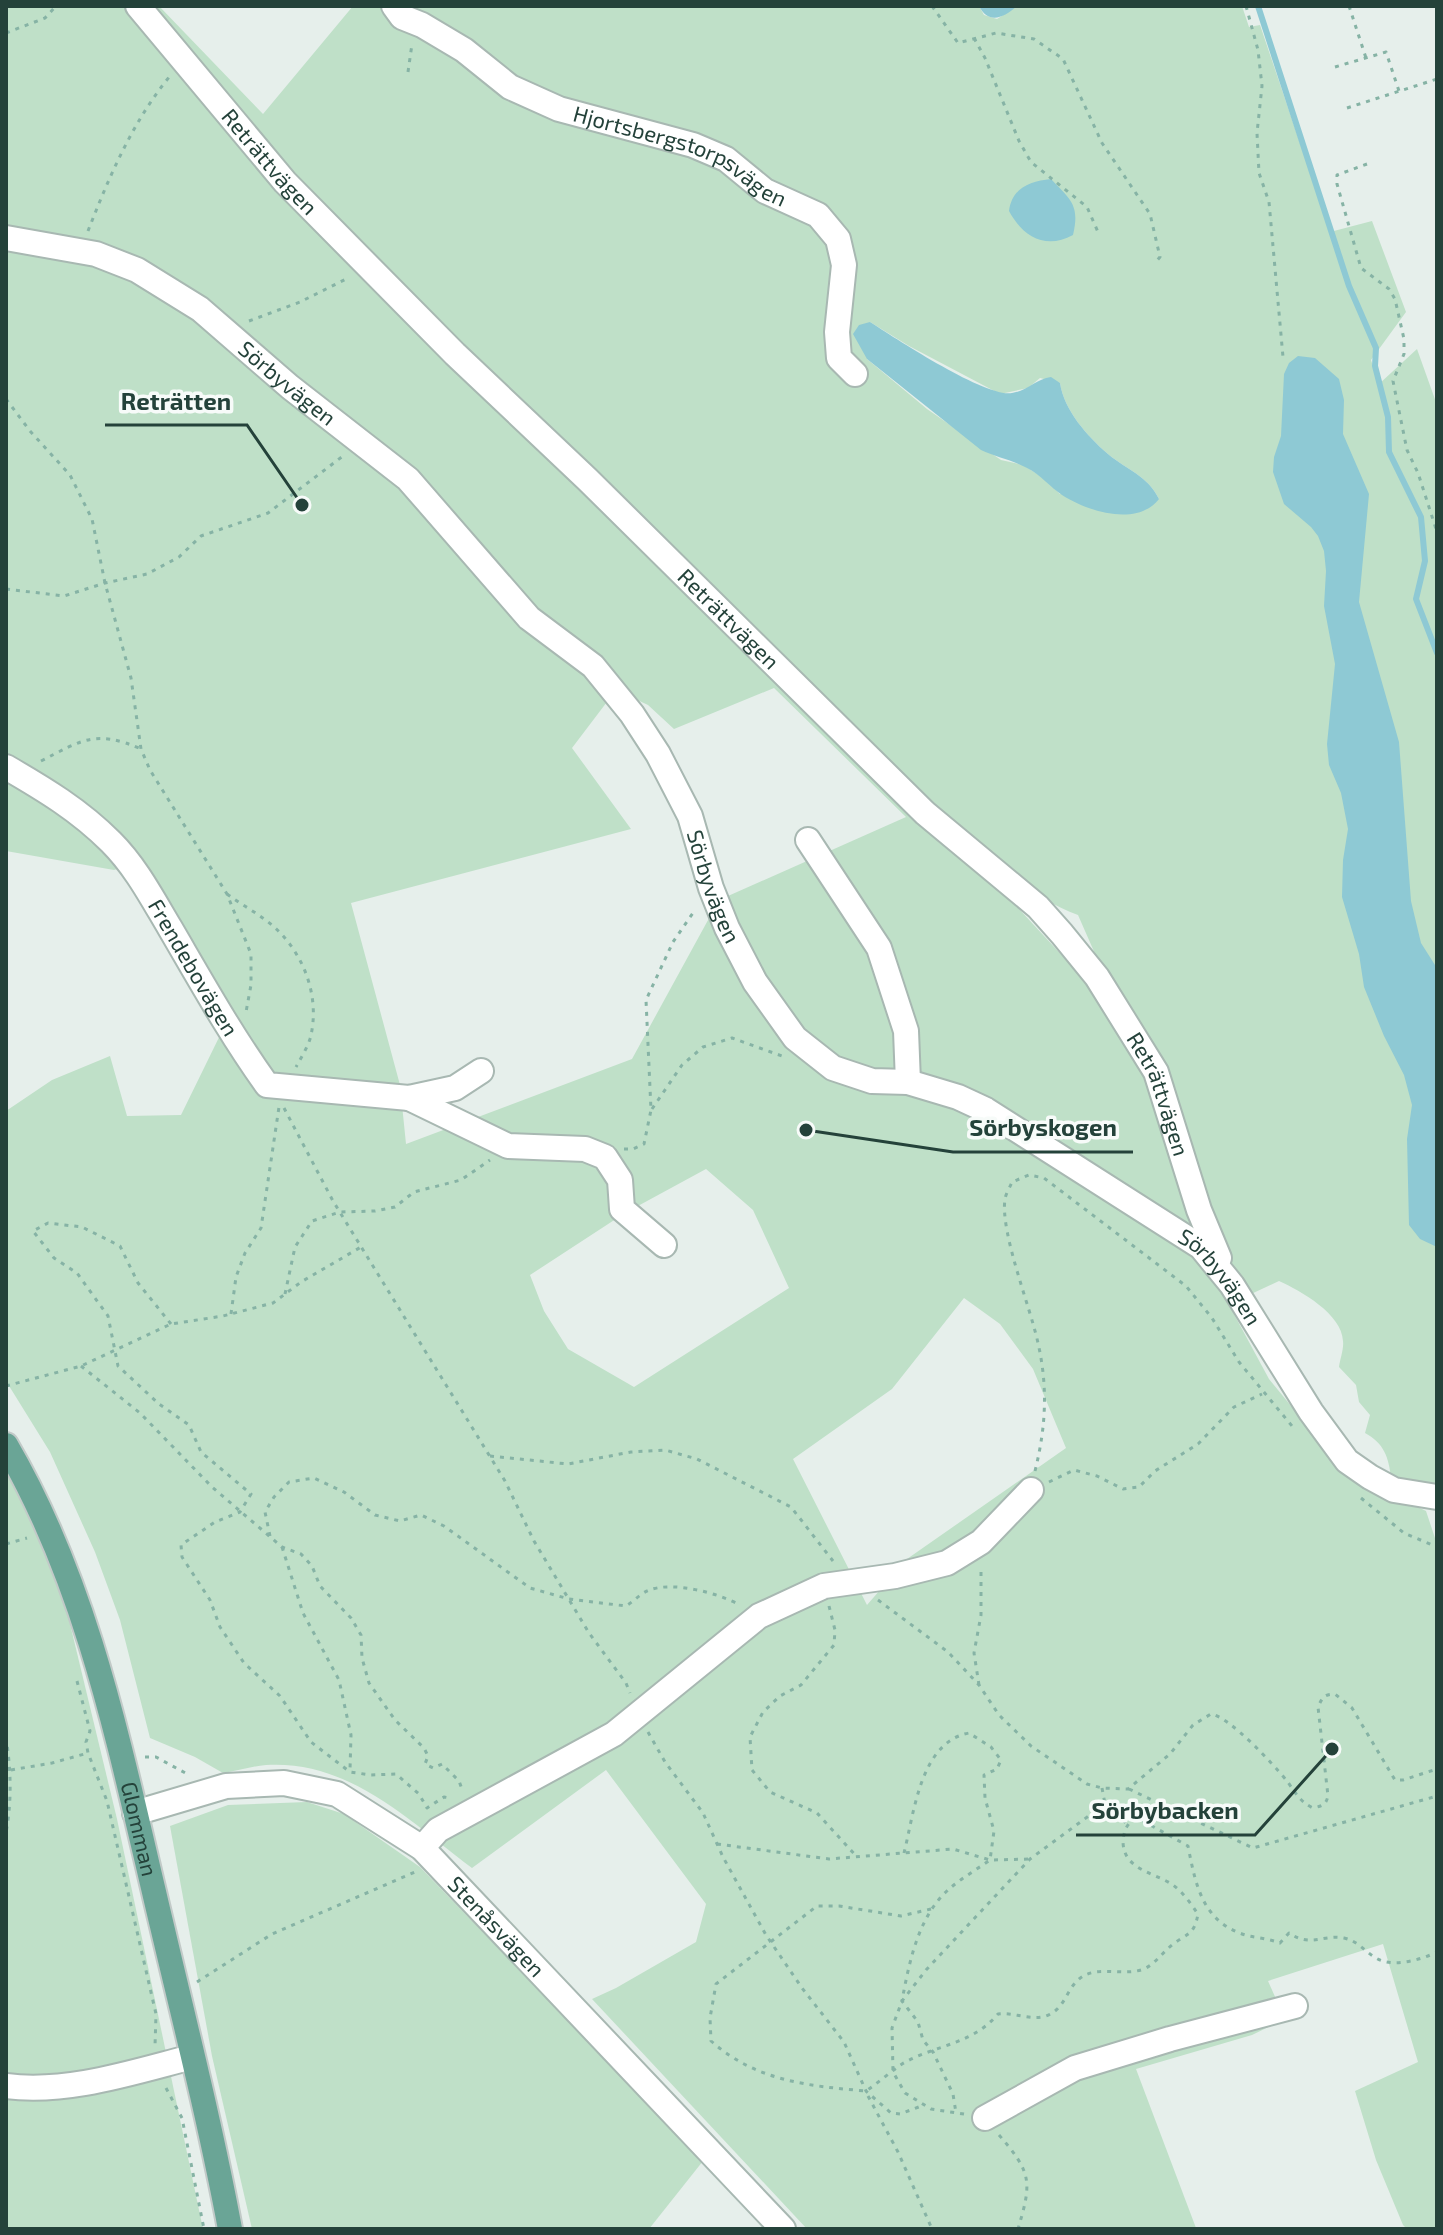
<svg xmlns="http://www.w3.org/2000/svg" width="1443" height="2235" viewBox="0 0 1443 2235" font-family="'Exo 2',sans-serif">
<style>
.green{fill:#bfe0c8;fill-rule:evenodd}
.water{fill:#8ec9d4}
.lines{fill:none;stroke-linecap:round;stroke-linejoin:round}
.stream{stroke:#8ec9d4;stroke-width:6}
.minor-casing{stroke:#a8b8b2;stroke-width:28}
.major-casing{stroke:#c2cac8;stroke-width:28}
.path{stroke:#86b3a5;stroke-width:3;stroke-dasharray:4 6;stroke-linecap:butt}
.minor{stroke:#fff;stroke-width:24}
.major{stroke:#6aa596;stroke-width:24}
.labels{text-anchor:middle;stroke-width:7;stroke-linejoin:round;paint-order:stroke}
.street-label{font-size:22px;fill:#24423a;stroke:#f7fbf9}
.leader{fill:none;stroke:#24423a;stroke-width:3}
.callout-dot{fill:#24423a;stroke:#f7fbf9;stroke-width:3}
.callout-label{font-size:24px;text-anchor:middle;font-weight:bold;fill:#24423a;stroke:#f7fbf9;stroke-width:7;stroke-linejoin:round;paint-order:stroke}
</style>
<rect width="100%" height="100%" fill="#e6efeb"/>
<g class="green">
<path d="M6,6h119l137,166 746,725 112,121 31,59 78,228 40,74 59,72 64,43 34,17 11,33v685h-30l-4,-4 -27,-65 -21,-69 63,-29 -35,-118 -115,37 17,38 -33,16 -116,34 60,159 -2,1h-387l-215,-230 24,-11 80,-46 10,-38 -100,-134 -134,98c-63,-47 -122,-108 -206,-103 -14,1 -29,6 -43,8l-28,-16 -45,-19 -30,-118 -25,-68 -45,-100 -44,-71v-270l46,-31 58,-24 17,60 54,-1 47,-96 -94,-155 -20,6 -108,-19zM774,688l132,129 -187,83 -87,159 -226,85 -6,-59 -49,-182 280,-74 -59,-81 44,-58 32,15 26,24zM706,1169l47,41 36,78 -155,99 -66,-38 -24,-38 -14,-36 95,-62zM964,1298l36,26 33,45 33,79 -159,111 -40,46 -74,-146 99,-70z"/>
<path d="M145,6h14l104,108 90,-108h626l5,9 13,4 20,-13h225l7,21 11,-2 70,207 42,-11 34,91 -35,48 8,24 38,-35 20,56v1083l-46,-10c-2,-20 -7,-35 -26,-45l5,-18 -11,-13 -3,-17 -17,-18c1,-8 5,-18 4,-26 -1,-27 -42,-50 -64,-60l-30,14 -30,-52 -55,-171 -25,-52 -23,-37 -20,-27 -18,-41c-49,-17 -87,-59 -126,-92l-632,-613zM870,322l39,24 91,48 28,-6 12,-10 20,5c4,27 27,53 48,71 19,16 39,21 51,45l-99,-5 -18,-17 -19,-12 -22,-5 -74,-51 -60,-50z"/>
<polygon points="6,1469 15,1484 64,1599 117,1819 203,2229 6,2229"/>
<polygon points="307,1802 344,1814 420,1867 703,2161 649,2229 252,2229 212,2056 170,1826 228,1805"/>
</g>
<g class="water">
<path d="M979,6h38c-14,12 -28,19 -38,0z"/>
<path d="M1051,179c20,21 29,26 22,56 -27,15 -50,2 -64,-24 3,-23 21,-30 42,-32z"/>
<path d="M870,322c25,16 116,76 142,71 15,-2 24,-14 39,-16l9,6c4,27 27,53 48,71 19,16 39,21 51,45 -22,28 -70,13 -97,-4 -12,-8 -21,-20 -35,-27 -12,-7 -31,-11 -46,-18l-114,-91 -14,-25 6,-9z"/>
<polygon points="1298,356 1315,358 1339,379 1344,400 1343,434 1369,494 1359,602 1399,742 1411,901 1421,943 1435,965 1437,975 1437,1247 1420,1239 1409,1225 1407,1139 1412,1105 1404,1075 1384,1036 1364,987 1359,954 1342,897 1343,860 1348,829 1341,793 1329,765 1327,744 1335,664 1324,606 1326,571 1324,551 1318,536 1311,527 1284,504 1273,472 1274,457 1281,436 1284,374 1289,363"/>
</g>
<g class="lines">
<polyline class="stream" points="1258,6 1349,286 1376,348 1375,366 1388,417 1389,452 1421,517 1425,561 1416,599 1437,653"/>
<g class="minor-casing">
<g id="minor">
<path id="s1" d="M138,6l147,176 170,172 132,125 338,334 113,94 24,27 35,43 59,95 43,138 20,48"/>
<path id="s2" d="M394,6l8,11 20,8 42,25 46,37 49,22 134,36 33,14 39,32 53,24 20,24 6,26 -7,67 2,26 16,16"/>
<path id="s3" d="M6,238l90,16 41,16 63,39 90,78 118,92 121,139 64,48 39,48 26,40 32,62 21,72 16,40 28,54 40,56 38,30 39,13 36,1 50,15 28,13 215,137 31,38 79,127 36,49 23,16 24,13 43,7"/>
<path id="s4" d="M6,767c38,22 73,43 105,75 25,25 41,56 59,86 31,53 61,107 97,157l142,13 46,-10 26,-17"/>
<polyline points="808,840 879,948 906,1031 908,1082"/>
<polyline points="409,1098 508,1146 585,1149 605,1157 620,1180 622,1209 664,1245"/>
<path id="s5" d="M135,1813l91,-27 58,-3 53,11 85,54 361,381"/>
<polyline points="422,1848 438,1830 614,1734 759,1616 824,1586 895,1576 947,1563 981,1542 1031,1490"/>
<path d="M6,2086c62,8 127,-14 186,-29"/>
<polyline points="985,2118 1075,2068 1170,2039 1295,2006"/>
</g>
</g>
<g class="major-casing">
<g id="major">
<path id="s6" d="M6,1445c80,137 112,294 148,447 26,112 55,224 76,337"/>
</g>
</g>
<g class="path">
<polyline points="932,6 958,43 996,33 1034,39 1063,59 1102,143 1150,214 1160,257 1155,263"/>
<polyline points="1246,6 1258,50 1262,86 1257,133 1259,173 1269,202 1283,357"/>
<polyline points="1349,6 1366,58"/>
<polyline points="6,33 45,18 56,6"/>
<polyline points="974,38 985,58 1019,141 1031,162 1087,207 1098,232"/>
<polyline points="1335,67 1386,52 1399,91"/>
<polyline points="408,72 412,44"/>
<polyline points="1347,108 1437,79"/>
<polyline points="1367,164 1337,175 1337,184 1361,268 1389,289 1395,299 1404,339 1404,354 1393,381 1396,396 1407,450 1418,473 1437,532"/>
<path d="M88,231c21,-54 45,-110 82,-155"/>
<polyline points="249,321 300,302 348,278"/>
<polyline points="6,399 30,431 70,475 92,519 105,583 131,678 141,749 150,770 227,894 251,954 251,985 246,1012"/>
<polyline points="6,589 64,596 105,583 147,574 179,557 201,536 268,513 343,456"/>
<path d="M41,761c41,-21 55,-32 100,-12"/>
<path d="M227,894c15,11 32,20 46,32 31,27 48,72 37,113 -3,9 -9,19 -14,28"/>
<polyline points="284,1108 333,1201 505,1481 534,1541 589,1633 626,1683 630,1693"/>
<polyline points="652,1109 682,1065 703,1047 732,1038 782,1056"/>
<polyline points="624,1149 633,1149 644,1144 651,1110 646,1000 673,942 695,910"/>
<polyline points="285,1294 295,1247 312,1221 340,1212 375,1211 395,1207 414,1192 461,1180 490,1160"/>
<polyline points="231,1314 236,1277 245,1253 261,1228 279,1107"/>
<polyline points="171,1324 138,1283 120,1246 82,1227 48,1223 33,1231 54,1258 77,1273 108,1316 118,1366 159,1404 189,1425 201,1452 251,1494 240,1512 215,1522 181,1545 182,1557 210,1600 220,1627 244,1663 280,1696 311,1742 350,1772 371,1775 396,1774 419,1794 427,1808 444,1797 450,1798"/>
<polyline points="81,1366 140,1413 212,1487 282,1547 301,1554 312,1566 320,1586 351,1618 361,1635 362,1658 369,1683 395,1720 424,1748 428,1756 425,1764 433,1768 442,1764 459,1781 463,1792"/>
<polyline points="6,1386 81,1366 171,1324 223,1316 273,1303 301,1282 361,1247"/>
<polyline points="490,1456 568,1464 631,1452 665,1450 697,1459 791,1507 833,1561"/>
<path d="M1035,1471c11,-44 13,-84 3,-128 -8,-37 -38,-111 -33,-144 1,-6 5,-12 7,-17l17,-7 15,3 142,108 26,32 27,44 53,64"/>
<polyline points="1049,1482 1074,1470 1097,1476 1123,1489 1139,1487 1155,1471 1198,1444 1234,1407 1262,1394"/>
<polyline points="1361,1498 1404,1533 1437,1547"/>
<path d="M270,1536l-5,-24 9,-15 15,-15 25,-4 30,14 31,23 25,6 21,-6 23,11 86,62 39,11 57,7c7,-4 14,-12 21,-15 24,-11 71,2 93,14"/>
<polyline points="6,1544 27,1538"/>
<polyline points="282,1547 303,1613 339,1680 351,1735 350,1770"/>
<path d="M878,1600l70,52 31,33 20,30 32,31 56,38 15,4 26,1 42,-35 23,-29 18,-11c19,3 63,51 76,67 8,11 13,21 26,27 9,-2 13,-3 15,-12l-10,-89c4,-9 6,-13 17,-13l17,14 43,72h8l34,-11"/>
<polyline points="829,1606 835,1630 834,1645 801,1685 780,1696 763,1712 750,1737 752,1770 770,1792 817,1813 857,1857"/>
<polyline points="77,1681 90,1731 86,1742 88,1753 107,1801 156,2014 155,2046"/>
<polyline points="979,1685 974,1653 981,1615 981,1569"/>
<polyline points="648,1732 665,1762 703,1813 723,1857 766,1935 802,1988 844,2042 866,2091 891,2113 900,2114 924,2105"/>
<path d="M6,1737c5,33 6,63 0,96"/>
<polyline points="145,1757 156,1757 189,1775"/>
<polyline points="11,1770 52,1763 88,1753"/>
<polyline points="1102,1788 1105,1804 1126,1823"/>
<polyline points="1129,1789 1253,1848 1437,1796"/>
<polyline points="717,1844 829,1859 953,1849 990,1860 1030,1859"/>
<path d="M904,1853c10,-39 16,-111 65,-120l22,14 10,13 -4,9 -13,6 1,23 9,33 -4,29c-14,10 -30,19 -42,30 -30,27 -39,73 -46,111l16,21 5,18 10,12 20,42 3,19"/>
<path d="M931,1909l-30,7 -62,-10h-22l-101,78 -6,34 1,23c45,40 97,45 155,50 12,-8 24,-19 36,-27 32,-19 70,-19 96,-50 16,-2 33,7 48,2 19,-7 19,-24 32,-36 16,-16 45,-3 66,-11 12,-6 18,-16 28,-24 15,-12 22,-9 26,-31 -7,-10 -15,-22 -25,-29 -19,-13 -50,-15 -50,-44 1,-10 3,-16 11,-22l9,2 45,25c8,41 15,78 61,90 10,2 21,3 31,7l9,-10c22,15 34,1 55,5 14,3 20,13 32,20 16,10 45,2 61,-6"/>
<polyline points="197,1982 272,1934 415,1872"/>
<polyline points="166,2088 182,2118 204,2229"/>
<polyline points="868,2096 898,2152 932,2229"/>
<polyline points="964,2114 931,2109 905,2093 893,2072 892,2028 902,2001 926,1970 1030,1859 1105,1804"/>
<path d="M999,2135c33,38 33,47 19,94"/>
</g>
<use href="#minor" class="minor"/>
<use href="#major" class="major"/>
</g>
<g class="labels">
<g class="street-label">
<text dy="8" stroke="none"><textPath href="#s2" startOffset="328">Hjortsbergstorpsvägen</textPath></text>
<text dy="8" stroke="none"><textPath href="#s1" startOffset="204">Reträttvägen</textPath></text>
<text dy="8" stroke="none"><textPath href="#s3" startOffset="324">Sörbyvägen</textPath></text>
<text dy="8" stroke="none"><textPath href="#s1" startOffset="852">Reträttvägen</textPath></text>
<text dy="8" stroke="none"><textPath href="#s3" startOffset="996">Sörbyvägen</textPath></text>
<text dy="8" stroke="none"><textPath href="#s4" startOffset="280">Frendebovägen</textPath></text>
<text dy="8" stroke="none"><textPath href="#s1" startOffset="1500">Reträttvägen</textPath></text>
<text dy="8" stroke="none"><textPath href="#s3" startOffset="1668">Sörbyvägen</textPath></text>
<text dy="8" stroke="none"><textPath href="#s6" startOffset="408">Glomman</textPath></text>
<text dy="8" stroke="none"><textPath href="#s5" startOffset="416">Stenåsvägen</textPath></text>
</g>
</g>
<path class="leader" d="M302 505L247 425H105M806 1130L953 1152H1133M1332 1749L1255 1835H1076"/>
<g class="callout-dot">
<circle cx="302" cy="505" r="8"/>
<circle cx="806" cy="1130" r="8"/>
<circle cx="1332" cy="1749" r="8"/>
</g>
<g class="callout-label">
<text x="176" y="410">Reträtten</text>
<text x="1043" y="1136">Sörbyskogen</text>
<text x="1165" y="1819">Sörbybacken</text>
</g>
<rect width="1443" height="2235" fill="none" stroke="#24423a" stroke-width="16"/>
</svg>
